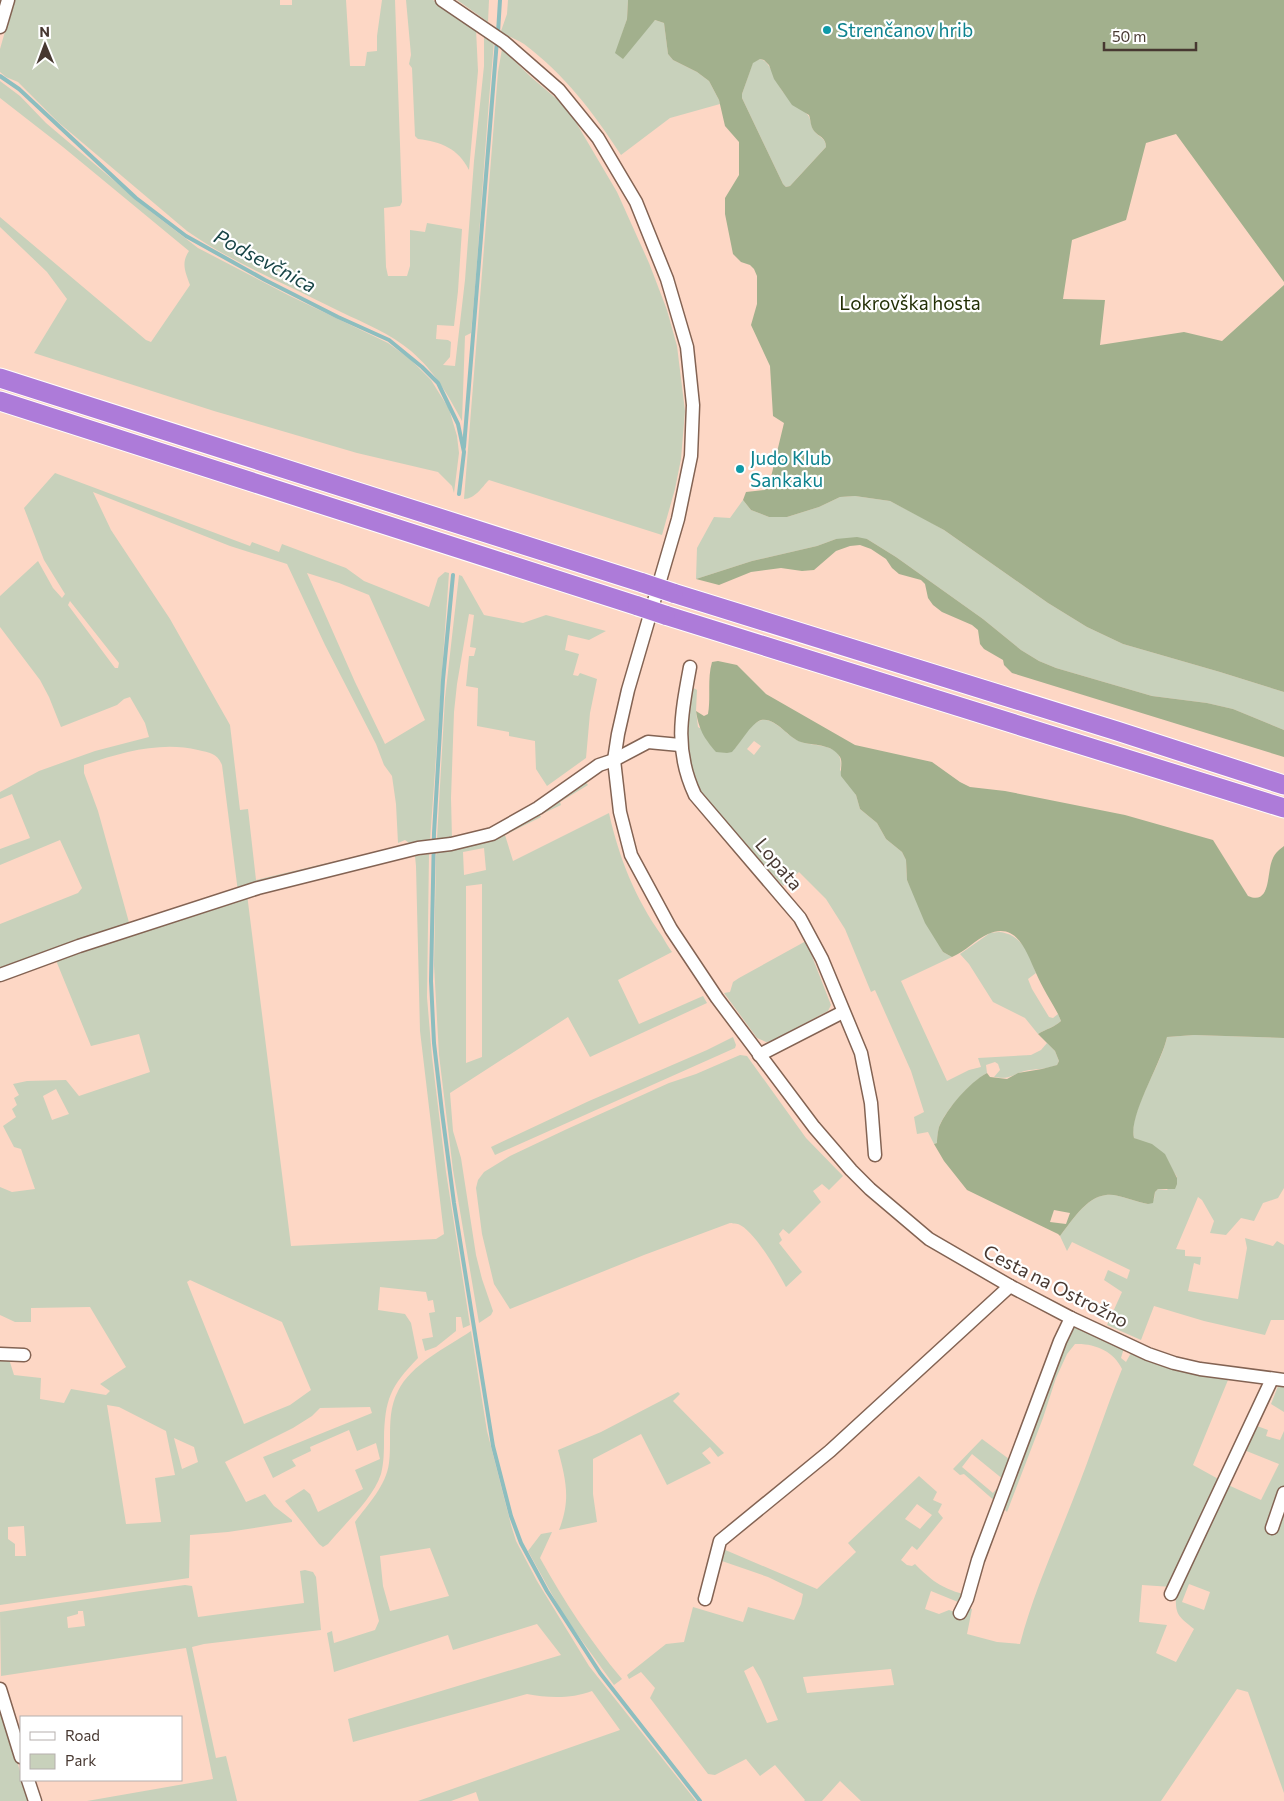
<svg xmlns="http://www.w3.org/2000/svg" width="1284" height="1801" viewBox="0 0 1284 1801" font-family="Commissioner,sans-serif">
<style>
.green{fill:#c8d1bb;fill-rule:evenodd}
.forest{fill:#a2b08d;fill-rule:evenodd}
.lines{fill:none;stroke-linecap:round;stroke-linejoin:round}
.stream{stroke:#8dbebf;stroke-width:4}
.minor-casing{stroke:#836353;stroke-width:15}
.highway-casing{stroke:#fff;stroke-width:21}
.minor{stroke:#fff;stroke-width:12}
.highway{stroke:#ad7bd9;stroke-width:19}
.highway-bridge-casing{stroke:#fff;stroke-width:21;stroke-linecap:butt}
.highway-bridge{stroke:#ad7bd9;stroke-width:19}
.culture-dot{fill:#0f9aa8;stroke:#fff;stroke-width:2}
.labels{text-anchor:middle;stroke-width:4.5;stroke-linejoin:round;paint-order:stroke}
.culture-label{font-size:19px;fill:#0d838f;stroke:#fff;text-anchor:start}
.park-label{font-size:19px;fill:#222f05;stroke:#fff}
.street-label{font-size:19px;fill:#473831;stroke:#fff}
.water-label{font-size:20px;font-style:italic;fill:#174446;stroke:#fff}
</style>
<rect width="100%" height="100%" fill="#fdd7c5"/>
<g class="green">
<path d="M14,0h266v5h12v-5h54l4,66h15l2,-14 10,-1v-15l5,-36h13l7,202 -2,4 -16,2 2,59 2,9h19l3,-10v-36l15,2 2,-9 35,6 -4,62 -4,35 -17,-1 -1,14 12,1 3,2 -1,15 -7,8 12,1 10,-86 9,-119 10,-95v-32l10,8c-9,97 -14,194 -23,291l-6,3 -3,85c-15,-28 -27,-49 -51,-70 -20,-17 -47,-28 -70,-39 -17,-8 -34,-17 -51,-25 -36,-17 -70,-33 -103,-56l-129,-109 -40,-40 -12,-5 -6,-5v-23z"/>
<path d="M406,0h27l43,29 2,42 -9,99c-11,-22 -28,-28 -51,-31l-3,-3 -3,-68 -3,-4 2,-9z"/>
<polygon points="457,0 489,0 488,22"/>
<path d="M508,0h120l-1,19 -11,34 39,-33 9,3 4,31 5,6 24,12 12,9 10,19 1,4 -50,14 -49,37c-27,-42 -57,-81 -97,-111 -7,-5 -16,-7 -23,-13l6,-17z"/>
<path d="M502,49l29,28 27,23 16,19 43,73 32,71 18,47 10,36 8,65 -4,48 -6,30 -13,46 -173,-55c-7,7 -14,19 -25,19l34,-427z"/>
<path d="M760,59c11,2 16,25 24,34 6,9 16,14 23,21 5,5 3,13 8,18 5,6 11,6 11,15l-36,39 -4,1 -3,-3 -41,-86v-4l11,-32z"/>
<path d="M0,81l20,15 26,27 104,88 48,37 90,47 100,48 22,16 21,21 18,29 8,27 2,17 -5,40 -2,-7 -14,-14 -81,-19 -143,-42 -180,-58 33,-54 -20,-27 -47,-45v-10l146,123 5,2 39,-57c-5,-14 -9,-22 -1,-34l-126,-104 -63,-49z"/>
<path d="M55,473l195,73 2,-4 27,10 3,-8 64,24 18,13 65,26 9,-29 7,-6 4,1 -19,268 -21,2 -4,-3 -7,3 -2,-39 -4,-28 -8,-11 -8,-21 -51,-99 -38,-81 -57,-18 -137,-54 18,38 59,89 60,106 10,85 8,-1 8,71 143,-34v4l-161,42 -16,-127c-5,-12 -12,-12 -24,-15 -38,-9 -78,3 -114,15v8l14,38 32,115 -130,45v-47l78,-31 4,-5 -22,-48 -60,25v-16l30,-11 -18,-44 -12,5v-7l39,-21 56,-20 54,-14 -4,-14 -15,-26 -6,2 -7,6 -56,22 -12,-30 -9,-17 -40,-53v-31l38,-35 15,27 9,10 3,-4 -21,-34 -20,-52zM307,573l32,10 30,12 56,125 -40,24 -30,-62zM70,601l49,62 -1,5h-3l-47,-63z"/>
<polygon points="855,496 890,501 923,518 944,530 1048,603 1087,627 1123,644 1220,672 1284,692 1284,730 1233,709 1207,703 1152,696 1056,668 1039,661 1021,650 983,619 896,557 867,539 836,539 817,546 752,561 696,579 697,548 714,517 730,518 743,500 751,510 769,517 787,517 819,507 840,497"/>
<polygon points="459,575 462,576 484,615 523,623 546,615 606,631 589,640 568,635 565,650 579,654 573,675 578,676 580,673 597,679 590,713 586,758 547,786 536,769 535,741 509,736 509,732 477,726 478,688 466,686 469,656 474,656 476,648 470,647 474,615 469,614 457,684 454,712 451,798 452,839 437,839 445,698"/>
<path d="M690,686l7,4 -1,21 2,16 37,21c7,-8 16,-26 27,-28 13,-2 25,16 37,21 15,7 47,0 41,29l16,25 4,14 17,14 9,16 16,13 4,8 1,20 36,72 9,5 -51,24 46,100 22,-11 12,-3 -3,-9 53,-3 10,-5 6,-7 8,8 4,10 -2,4c-10,4 -18,4 -28,5 -17,3 -16,10 -35,7l6,-7 -2,-6 -3,-2 -9,3 1,8c-17,10 -40,35 -48,54 -1,5 -2,11 -2,16l-3,1 -6,-12 -11,2 -3,-17 10,-5 -13,-41 -36,-81 -4,2 -26,-63 -19,-30 -27,-27 -16,14 -76,-84c-5,-8 -11,-18 -14,-27 -10,-27 -5,-61 -3,-89zM754,741l7,5 -7,9 -7,-6z"/>
<path d="M584,780l4,5 -28,17 1,3 -21,10 1,2 -36,18 8,26 96,-48c10,45 26,85 53,123 3,5 6,11 10,16l-54,28 21,44 64,-28 4,7 -117,54 -22,-40 -118,76 3,38 8,27 15,97 6,24 11,32 -2,4 -12,8 -26,-153 -14,-115 -5,-90 2,-109 1,-5 38,-7zM484,848l2,22 -22,5 -1,-23zM482,884v173l-16,6v-177z"/>
<path d="M429,854l-2,143 5,60 14,115 24,153 -7,3 -2,-11h-5v14l-20,16 -11,4 -3,-12 11,-2 -4,-24 6,-1 -2,-12 -5,1 -2,-9 -46,-5 -2,23 27,4 6,9 7,35c-28,29 -33,41 -34,81 0,12 0,23 -3,35 -8,25 -36,49 -53,70l-5,3 -4,-3 -34,-43 19,-12 6,5 8,18 45,-23 -8,-19 25,-11 -4,-16 -19,8 -8,-21 -39,17 1,4 -19,9 4,6 -23,12 -10,-21 109,-44 -2,-6 -50,1 -8,8 -19,12 -68,34 21,40 19,-8 9,12 18,14v2l-64,10 -38,3 -1,43 -189,27v-246h9l5,16 27,3 -1,21 24,4 7,-14 35,6 4,-4 -10,-7 26,-17 -36,-60 -59,1v14h-16l-15,-7v-128l12,5 23,-3 -14,-40 -7,-2 -11,-21 13,-9 -4,-8 5,-4 -3,-7 5,-3 -6,-11 14,-3 39,-1 13,16 71,-24 -11,-38 -48,12 -36,-88 192,-64 44,352 145,-7 8,-5 -24,-203 -4,-165 -1,-10zM56,1089l13,25 -17,6 -9,-24zM190,1280l92,42 29,68 -21,15 -46,19 -57,-142zM107,1405l12,2 47,24 9,44 -20,3 6,44 -35,2zM174,1438l20,9 4,15 -16,7zM24,1526l2,30h-11v-12l-7,-5v-12z"/>
<path d="M999,932c23,2 30,22 37,41l-8,6 4,10 17,28 4,1 5,-4 3,7c-6,6 -15,8 -23,13l-13,-16 -32,-16 -24,-38 -9,-10 30,-21z"/>
<polygon points="806,941 831,1005 828,1011 772,1041 766,1042 757,1038 724,993 730,992 733,982 739,978"/>
<path d="M1194,1035l90,3v150l-6,10 -15,5 -9,18 -13,-3 -15,17 -16,-2 4,-12 -12,-21 -4,-3 -22,52 9,1v6l16,1 -1,8 -6,-2 -6,28 50,8 9,-51 -2,-10 28,8 4,-5 7,4v75h-13l-6,15 -61,-14 -50,-15 -13,34 -34,-15 15,-33 -18,-12 4,-10 19,9 3,-9 -58,-28 -5,9 -7,-15c11,-14 26,-39 46,-41 11,-2 29,7 42,9l6,-5 1,-7 3,-3 9,1 10,-13c-8,-14 -27,-32 -43,-39 -7,-23 28,-74 33,-101z"/>
<polygon points="733,1037 736,1045 735,1048 495,1155 491,1147 589,1101 707,1050"/>
<path d="M740,1055l7,1 59,82 37,38 -14,14 -7,-6 -9,7 8,11 -32,32 -6,-5 -4,5 3,6 -3,3 23,29 -16,15c-8,-15 -32,-57 -48,-63 -1,0 -8,-1 -8,-1l-86,32 -134,54 -16,-25 -12,-50 -6,-46 2,-8 6,-8 26,-16 57,-27 102,-46 27,-9z"/>
<path d="M1072,1322l52,26 -3,10 5,4 6,-11 71,24 25,5 -35,85 29,16 -50,106 -30,-2 -3,37 28,3 -11,28 20,9 18,-33c-16,-13 -19,-14 -18,-35l50,-110 35,16 18,-36 -35,-14 13,-24 11,4 -2,6 14,4 4,-9v362l-36,-101 -11,-3 -76,112h-300l-21,-20 -18,20h-18l1,-1 -30,-35 -15,11 -14,-17 -31,16 -7,-1 -58,-76 5,-10 -14,-16 -12,7 -2,-4 39,-31 18,-2 9,-35 50,15 5,-15 46,13 7,-16 2,-10 -35,-17 -49,-17 4,-11 94,40 39,-37 -8,-9 71,-67 18,16 -4,8 9,4 -4,8 5,6 -26,32 -5,-4 -11,14 6,5 5,1 3,-2c16,16 26,24 48,30l-5,8 -27,-11 -6,18 14,5 10,-4 6,2 10,-5 7,2 -5,25 30,8 23,2c13,-50 35,-98 54,-147 17,-42 31,-86 48,-128 -8,-18 -28,-26 -47,-25l-8,10 -11,24 -13,40 -36,94 -2,-2 1,-6zM917,1504l15,11 -12,14 -15,-10zM1189,1584l21,8 -6,18 -22,-8zM753,1666l8,14 17,40 -11,3 -23,-52zM891,1669l3,16 -87,8 -4,-16z"/>
<path d="M471,1331l16,100 24,94 5,16 21,40 52,85 107,135h-217l-3,-9 -25,9h-33l202,-71 -28,-39c-21,8 -44,7 -65,3l-174,48 -5,-23 213,-64 -24,-31 -84,26 -5,-15 -114,37 -7,-39 5,-2 2,12 41,-13 4,-9 -24,-99c13,-18 31,-36 34,-59 3,-24 -3,-49 9,-72 13,-27 48,-43 73,-60zM430,1548l19,48 -59,15 -7,-25 -3,-30z"/>
<polygon points="1278,1386 1284,1387 1284,1412 1271,1404"/>
<path d="M678,1392l2,2 -7,7 51,52 -6,4 -8,-10 -8,6 9,10 -44,22 -26,-51 -48,25v35l4,28 -38,8c12,-30 7,-50 -1,-80l43,-18z"/>
<path d="M982,1439l31,23 -16,41 -33,-29 -4,1 -7,-6zM972,1454l32,26 -11,13 -31,-26z"/>
<path d="M552,1532l-12,26c24,43 50,83 82,121l-8,6 -50,-69 -36,-65 13,-17z"/>
<path d="M305,1570l8,2 3,5 5,53 -117,14 -12,3 24,111 10,-2 11,45h-150l126,-22 -27,-131 -185,28 -1,-64c62,-9 123,-19 185,-27l7,1 6,31 106,-14 -4,-32zM78,1611h5l2,15 -17,2 -1,-11 11,-3z"/>
<polygon points="0,1705 29,1801 0,1801"/>
</g>
<g class="forest">
<path d="M628,0h656v282l-108,-148 -30,9 -20,77 -54,20 -9,59 42,1 -5,45 84,-13 38,9 62,-56v407l-64,-20 -97,-28 -36,-17 -39,-24 -104,-73 -54,-29 -35,-5 -15,1 -21,10 -32,10h-18l-18,-7 -8,-10 3,-8 19,-2 6,-13 13,-54 -11,-7 -3,-50 -19,-41 6,-21v-28l-3,-7 -4,-4 -9,-3 -8,-8 -8,-40v-16l14,-23v-33l-14,-16 -6,-26 -10,-19 -12,-9 -24,-12 -5,-6 -4,-31 -9,-3 -32,39 -8,-6 12,-34zM760,59l4,1 5,5 5,14 18,26 17,10c2,5 1,11 5,16 5,6 12,6 12,16l-36,39 -4,1 -3,-3 -41,-86v-4l11,-31z"/>
<polygon points="857,537 867,539 896,557 983,619 1021,650 1039,661 1056,668 1152,696 1207,703 1233,709 1284,730 1284,757 1012,673 1004,665 1003,660 984,649 980,644 978,630 972,625 942,612 933,605 928,598 925,584 921,580 899,574 892,568 886,559 871,549 860,545 850,546 836,551 814,570 802,571 781,568 751,572 719,585 696,579 752,561 817,546 836,539"/>
<path d="M718,661l19,4 29,29 89,51 77,17 28,20 10,5 35,4 120,24 88,25 35,56c24,10 18,-24 25,-38 2,-5 7,-9 11,-12v192l-90,-3 -27,2c-5,25 -39,79 -33,101l18,6 13,10 12,24v6l-2,5h-17l-3,3 -2,11 -5,1c-13,-2 -31,-11 -42,-9 -20,2 -35,27 -46,41l-2,-2 -91,-44 -23,-29 -10,-17 3,-1c0,-5 1,-12 2,-16 9,-20 30,-44 48,-54l3,4 17,2 11,-6 24,-4 15,-4 2,-4 -4,-10 -17,-17c8,-5 17,-7 23,-13l-3,-7c-7,-13 -16,-27 -22,-41 -9,-19 -18,-52 -48,-39 -13,6 -22,17 -36,23l-9,-5 -18,-29 -18,-43 -1,-20 -4,-8 -16,-13 -9,-16 -17,-14 -4,-14 -15,-19c-1,-6 2,-14 -1,-19 -9,-14 -26,-11 -39,-15 -13,-4 -25,-25 -40,-22 -10,3 -21,24 -29,32l-5,1 -11,-1c-12,-14 -17,-22 -20,-41l8,5 4,-2c3,-17 -1,-35 4,-52zM1054,1210l16,3 -4,11 -16,-2z"/>
</g>
<g class="lines">
<g class="stream">
<polyline points="498,33 500,0"/>
<polyline points="0,76 19,89 136,198 186,236 265,280 338,317 389,340 422,367 438,383 458,424 464,452 459,494"/>
<polyline points="464,447 497,40"/>
<polyline points="453,575 443,680 434,833 431,981 434,1043 442,1112 454,1203 493,1446 511,1516 521,1543 547,1591 600,1673 700,1801"/>
</g>
<g class="minor-casing">
<g id="minor">
<polyline points="442,0 504,42 559,90 598,138 636,202 667,279 687,347 693,405 691,456 678,519 628,690 618,734 614,760 620,812 631,855 671,929 717,998 814,1127 851,1170 870,1189 929,1239 1010,1286 1071,1318 1148,1354 1174,1363 1200,1369 1284,1380"/>
<polyline points="0,27 8,0"/>
<path d="M690,667c-9,48 -16,83 5,128l105,123 22,41 39,94 10,50 4,52"/>
<polyline points="0,975 79,946 258,888 418,848 451,844 492,834 538,808 599,765 614,760 648,742 680,745"/>
<polyline points="759,1055 843,1012"/>
<polyline points="0,1354 24,1355"/>
<polyline points="1272,1528 1284,1493"/>
<polyline points="1171,1594 1272,1379"/>
<polyline points="705,1599 720,1541 830,1451 1010,1286"/>
<polyline points="960,1613 967,1599 978,1560 1060,1341 1071,1318"/>
<polyline points="0,1689 21,1757"/>
<polyline points="28,1780 35,1801"/>
</g>
</g>
<g class="highway-casing">
<g id="highway">
<polyline points="0,378 643,583"/>
<polyline points="0,401 638,606"/>
<polyline points="673,593 1117,731 1284,785"/>
<polyline points="665,615 1284,808"/>
</g>
</g>
<use href="#minor" class="minor"/>
<use href="#highway" class="highway"/>
<g class="highway-bridge-casing">
<g id="highway-bridge">
<polyline points="643,583 673,593"/>
<polyline points="638,606 665,615"/>
</g>
</g>
<use href="#highway-bridge" class="highway-bridge"/>
</g>
<g class="culture-dot">
<circle cx="827" cy="30" r="5"/>
<circle cx="740" cy="469" r="5"/>
</g>
<g class="labels">
<g class="culture-label">
<text x="837" y="37">Strenčanov hrib</text>
<text x="750" y="465">Judo Klub<tspan x="750" dy="22">Sankaku</tspan></text>
</g>
<g class="park-label">
<text x="910" y="310">Lokrovška hosta</text>
</g>
<g class="street-label">
<text transform="translate(779 864) rotate(50)" y="7">Lopata</text>
<text transform="translate(1056 1286) rotate(27)" y="7">Cesta na Ostrožno</text>
</g>
<g class="water-label">
<text transform="translate(265 261) rotate(28)" y="7">Podsevčnica</text>
</g>
</g>
<rect x="20" y="1716" width="162" height="65" fill="#ffffff" stroke="#b5afad"/>
<rect x="30" y="1732" width="25" height="8" fill="#ffffff" stroke="#b5afad"/>
<text x="65" y="1741" font-size="15" fill="#473831">Road</text>
<rect x="30" y="1754" width="25" height="15" fill="#c8d1bb" stroke="#b5afad"/>
<text x="65" y="1766" font-size="15" fill="#473831">Park</text>
<g transform="translate(45 45) rotate(359)" stroke="#ffffff" stroke-width="4" paint-order="stroke">
<path d="M0-4L9 19L0 12L-9 19Z" fill="#473831"/>
<text y="-8" font-size="14" font-weight="bold" text-anchor="middle" fill="#473831">N</text>
</g>
<path d="M1104 42v8h92v-8" fill="none" stroke="#473831" stroke-width="2.5"/>
<text x="1112" y="42" font-size="15" fill="#473831" stroke="#ffffff" stroke-width="4" paint-order="stroke">50 m</text>
</svg>
